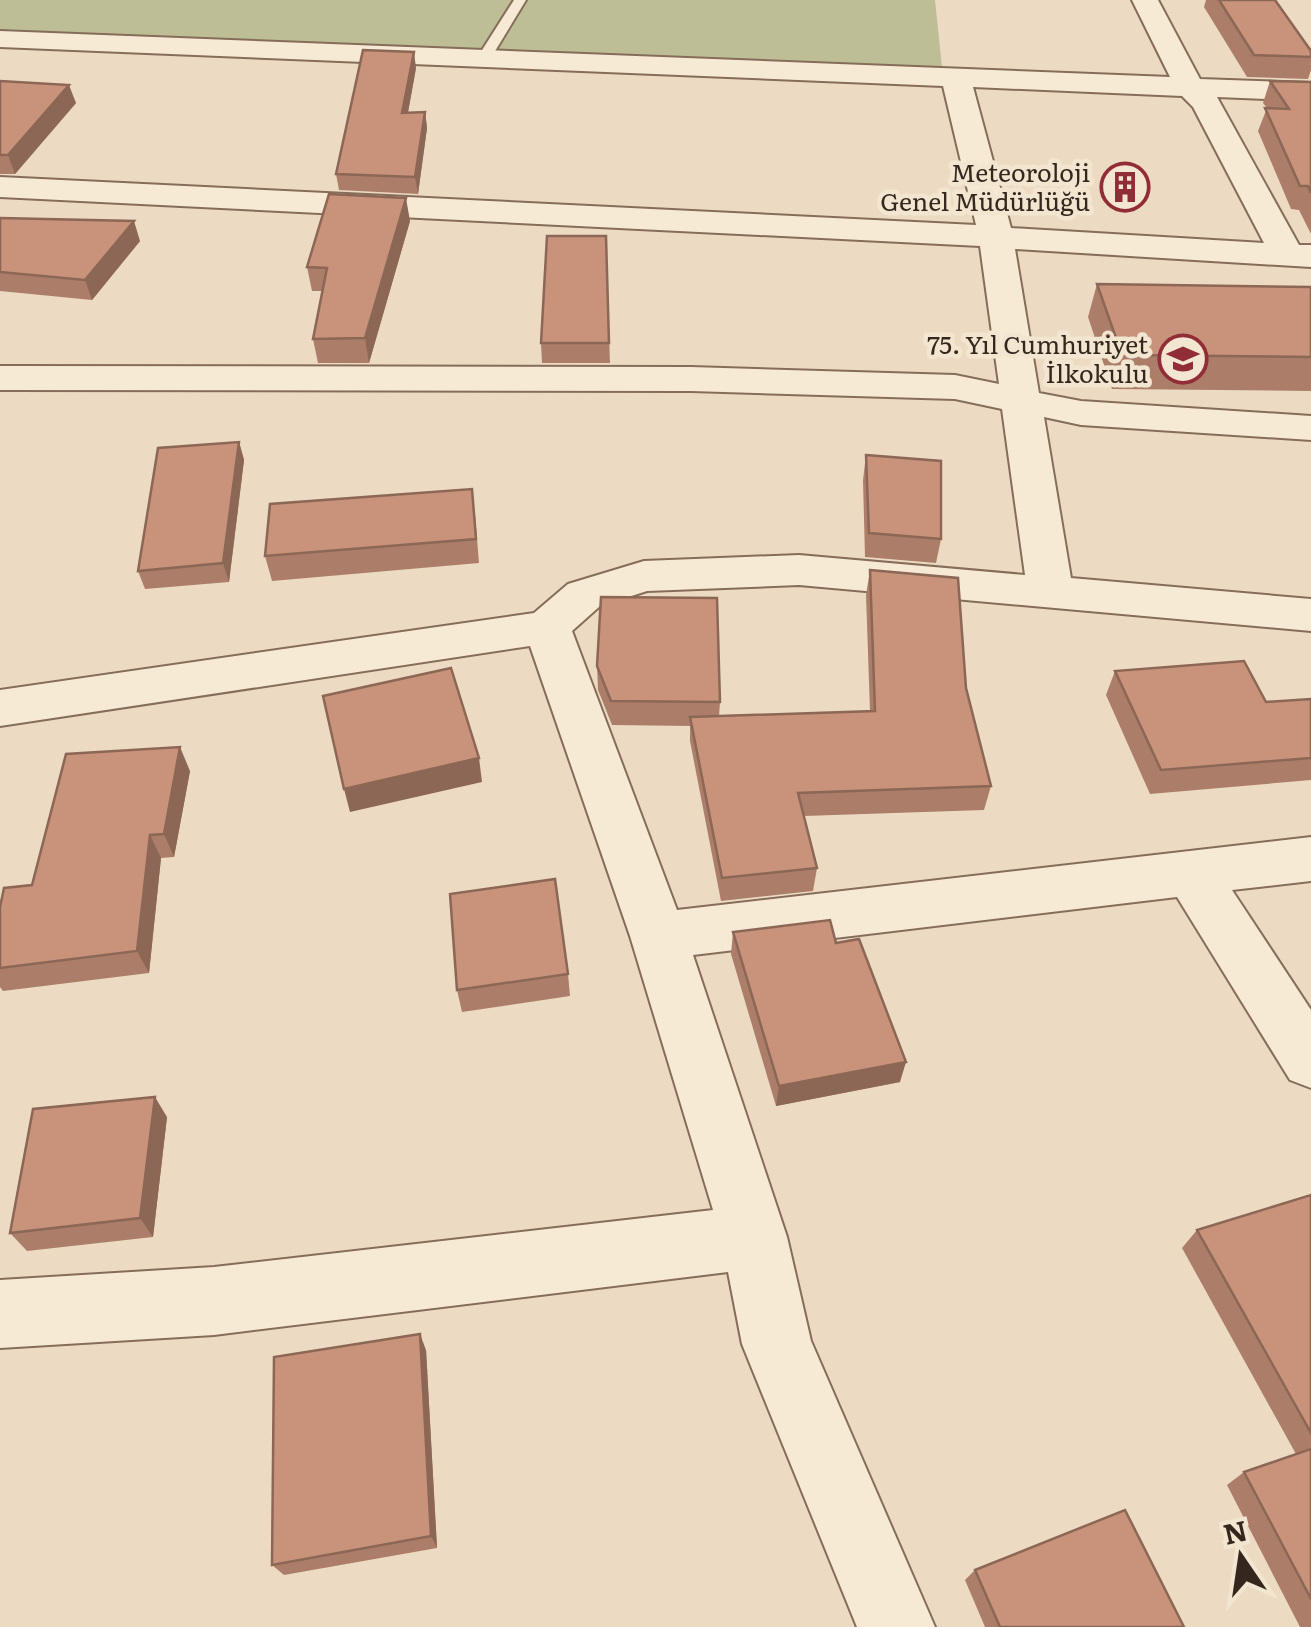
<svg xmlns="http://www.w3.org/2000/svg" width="1311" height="1627" viewBox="0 0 1311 1627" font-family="Literata,serif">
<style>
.cemetery{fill:#bdbe96}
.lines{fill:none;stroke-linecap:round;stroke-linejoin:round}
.lane-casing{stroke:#856d5a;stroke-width:4}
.street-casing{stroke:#856d5a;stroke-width:4}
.lane{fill:#f7ead5;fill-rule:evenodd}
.street{fill:#f7ead5;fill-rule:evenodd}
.wall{fill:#ac7e69}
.shaded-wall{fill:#8c6755}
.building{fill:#c8937a;stroke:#8c6755;stroke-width:2.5}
.labels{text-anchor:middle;stroke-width:9;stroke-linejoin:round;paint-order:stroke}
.far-poi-label{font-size:25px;fill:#35271e;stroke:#f3e6d1;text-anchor:end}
</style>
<rect width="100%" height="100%" fill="#ecdbc2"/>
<polygon class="cemetery" points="0,0 935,0 942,67 0,32"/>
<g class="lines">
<g class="lane-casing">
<polygon id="lane" points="514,0 526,0 489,61 479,61 477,58"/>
</g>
<g class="street-casing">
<path id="street" d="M1132,0h26l42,79 111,4v18l-94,-4 82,148h12v22l-296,-18 24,144 42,8 230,15v24l-230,-15 -37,-8 27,161 240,21v32l-512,-46 -152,6 -47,15 -28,25 105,279 634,-73v44l-79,9 79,120v78l-21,-8 -113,-183 -484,58 94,282 24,104 124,286h-78l-115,-283 -14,-72 -514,63 -214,13v-68l214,-13 499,-57 -83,-274 -100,-290 -530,80v-36l534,-77 34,-29 76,-23 155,-6 226,20 -23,-166 -47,-10 -264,-8 -691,-1v-24l691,1 264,8 44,9 -19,-138 -980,-49v-20l976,48 -33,-139 -943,-39v-16l1170,46zM973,87l209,9 11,11 71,136 -253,-15z"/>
</g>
<use href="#lane" class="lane"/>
<use href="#street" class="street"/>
</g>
<g class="wall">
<polygon points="1206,0 1275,0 1311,51 1311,70 1308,79 1247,77 1204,7"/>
<polygon points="416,68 408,112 425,112 427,128 418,194 339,190 336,174"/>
<polygon points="0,81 76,103 15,174 0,174"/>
<polygon points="1270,81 1311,82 1311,234 1299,210 1291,209 1258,131 1267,108 1263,103"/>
<polygon points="0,218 140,241 92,300 0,291"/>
<polygon points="410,221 369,363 318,363 313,339 322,291 312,291 307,267"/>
<polygon points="606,236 610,363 542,363 541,343"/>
<polygon points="1097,284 1311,287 1311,391 1112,389 1088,317"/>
<polygon points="239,442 244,460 229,582 145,589 138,571"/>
<polygon points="866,455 941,539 936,563 865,557 863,480"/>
<polygon points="475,514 479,563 272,581 265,556"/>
<polygon points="870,570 966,688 991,786 984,810 804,816 817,868 813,891 721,901 690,741 690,726 612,725 598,690 597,666 720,702 719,716 870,711 866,595"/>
<polygon points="1115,671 1266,702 1311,699 1311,780 1150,794 1106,695"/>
<polygon points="190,771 174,857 161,858 149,973 3,991 0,987 0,907"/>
<polygon points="733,932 836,943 900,1082 776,1106 731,954"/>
<polygon points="568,974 570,996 462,1012 457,990"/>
<polygon points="167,1117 153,1237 27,1251 10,1233"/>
<polygon points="1311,1195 1311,1627 1300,1627 1227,1485 1244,1472 1296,1454 1182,1248 1197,1230"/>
<polygon points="426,1350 437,1548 284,1575 272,1565"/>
<polygon points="975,1570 1184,1627 985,1627 965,1580"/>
</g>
<g class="shaded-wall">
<polygon points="414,52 416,68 405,129 402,113"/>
<polygon points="69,85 76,103 15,174 8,155"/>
<polygon points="425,112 427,128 418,194 415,177"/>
<polygon points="406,198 410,221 369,363 365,338"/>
<polygon points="134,221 140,241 92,300 85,280"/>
<polygon points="239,442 244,460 229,582 223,563"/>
<polygon points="180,747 190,771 174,857 164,834"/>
<polygon points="479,758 482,782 350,812 344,789"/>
<polygon points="150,835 161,858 149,973 137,951"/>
<polygon points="906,1062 900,1082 776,1106 779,1086"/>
<polygon points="155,1097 167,1117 153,1237 140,1218"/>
<polygon points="420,1334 426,1350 437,1548 431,1536"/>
</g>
<g class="building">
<polygon points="1219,0 1275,0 1311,51 1311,57 1254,55"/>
<polygon points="363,50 414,52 402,113 425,112 415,177 336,174"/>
<polygon points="0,81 69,85 8,155 0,155"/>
<polygon points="1270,81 1311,82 1311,193 1308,186 1300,186 1265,108 1289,109"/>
<polygon points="329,194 406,198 365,338 313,339 327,268 307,267"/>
<polygon points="0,218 134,221 85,280 0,272"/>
<polygon points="547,236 606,236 609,343 541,343"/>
<polygon points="1097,284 1311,287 1311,357 1122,355"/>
<polygon points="239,442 223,563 138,571 158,448"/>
<polygon points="866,455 941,461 941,539 869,533"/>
<polygon points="472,489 476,539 265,556 270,504"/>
<polygon points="870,570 958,578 966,688 991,786 798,793 817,868 722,878 690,717 875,711"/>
<polygon points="601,597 717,598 720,702 611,701 597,666"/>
<polygon points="1244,661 1266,702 1311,699 1311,758 1161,770 1115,671"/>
<polygon points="451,668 479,758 344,789 323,696"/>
<polygon points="180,747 164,834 150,835 137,951 0,968 0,907 4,888 32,885 66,754"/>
<polygon points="555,879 568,974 457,990 450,894"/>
<polygon points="830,920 836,943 859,939 906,1062 779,1086 733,932"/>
<polygon points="155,1097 140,1218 10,1233 33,1109"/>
<polygon points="1311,1195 1311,1433 1197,1230"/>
<polygon points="420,1334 431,1536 272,1565 274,1357"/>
<polygon points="1311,1449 1311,1599 1244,1472"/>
<polygon points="1125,1510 1184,1627 1000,1627 975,1570"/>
</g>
<defs>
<g id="building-ring" transform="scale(2.5)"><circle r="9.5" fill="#f3e6d1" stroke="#912d37" stroke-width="1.5"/><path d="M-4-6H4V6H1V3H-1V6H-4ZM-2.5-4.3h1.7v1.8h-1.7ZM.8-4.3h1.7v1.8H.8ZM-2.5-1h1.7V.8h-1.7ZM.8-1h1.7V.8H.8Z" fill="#912d37"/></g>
<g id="school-ring" transform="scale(2.5)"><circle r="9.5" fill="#f3e6d1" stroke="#912d37" stroke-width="1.5"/><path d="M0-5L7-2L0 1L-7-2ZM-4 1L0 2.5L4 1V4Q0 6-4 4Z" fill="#912d37"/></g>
</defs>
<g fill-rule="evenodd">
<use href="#building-ring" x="1125" y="187"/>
<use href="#school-ring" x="1183" y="359"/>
</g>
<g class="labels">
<g class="far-poi-label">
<text x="1090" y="182">Meteoroloji<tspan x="1090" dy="29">Genel Müdürlüğü</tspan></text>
<text x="1148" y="354">75. Yıl Cumhuriyet<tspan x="1148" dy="29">İlkokulu</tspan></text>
</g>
</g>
<g transform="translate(1241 1557) rotate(347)" stroke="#f3e6d1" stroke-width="8" paint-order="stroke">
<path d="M0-8L18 38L0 25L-18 38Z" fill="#35271e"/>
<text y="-15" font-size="28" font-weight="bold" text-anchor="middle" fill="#35271e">N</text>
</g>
</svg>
